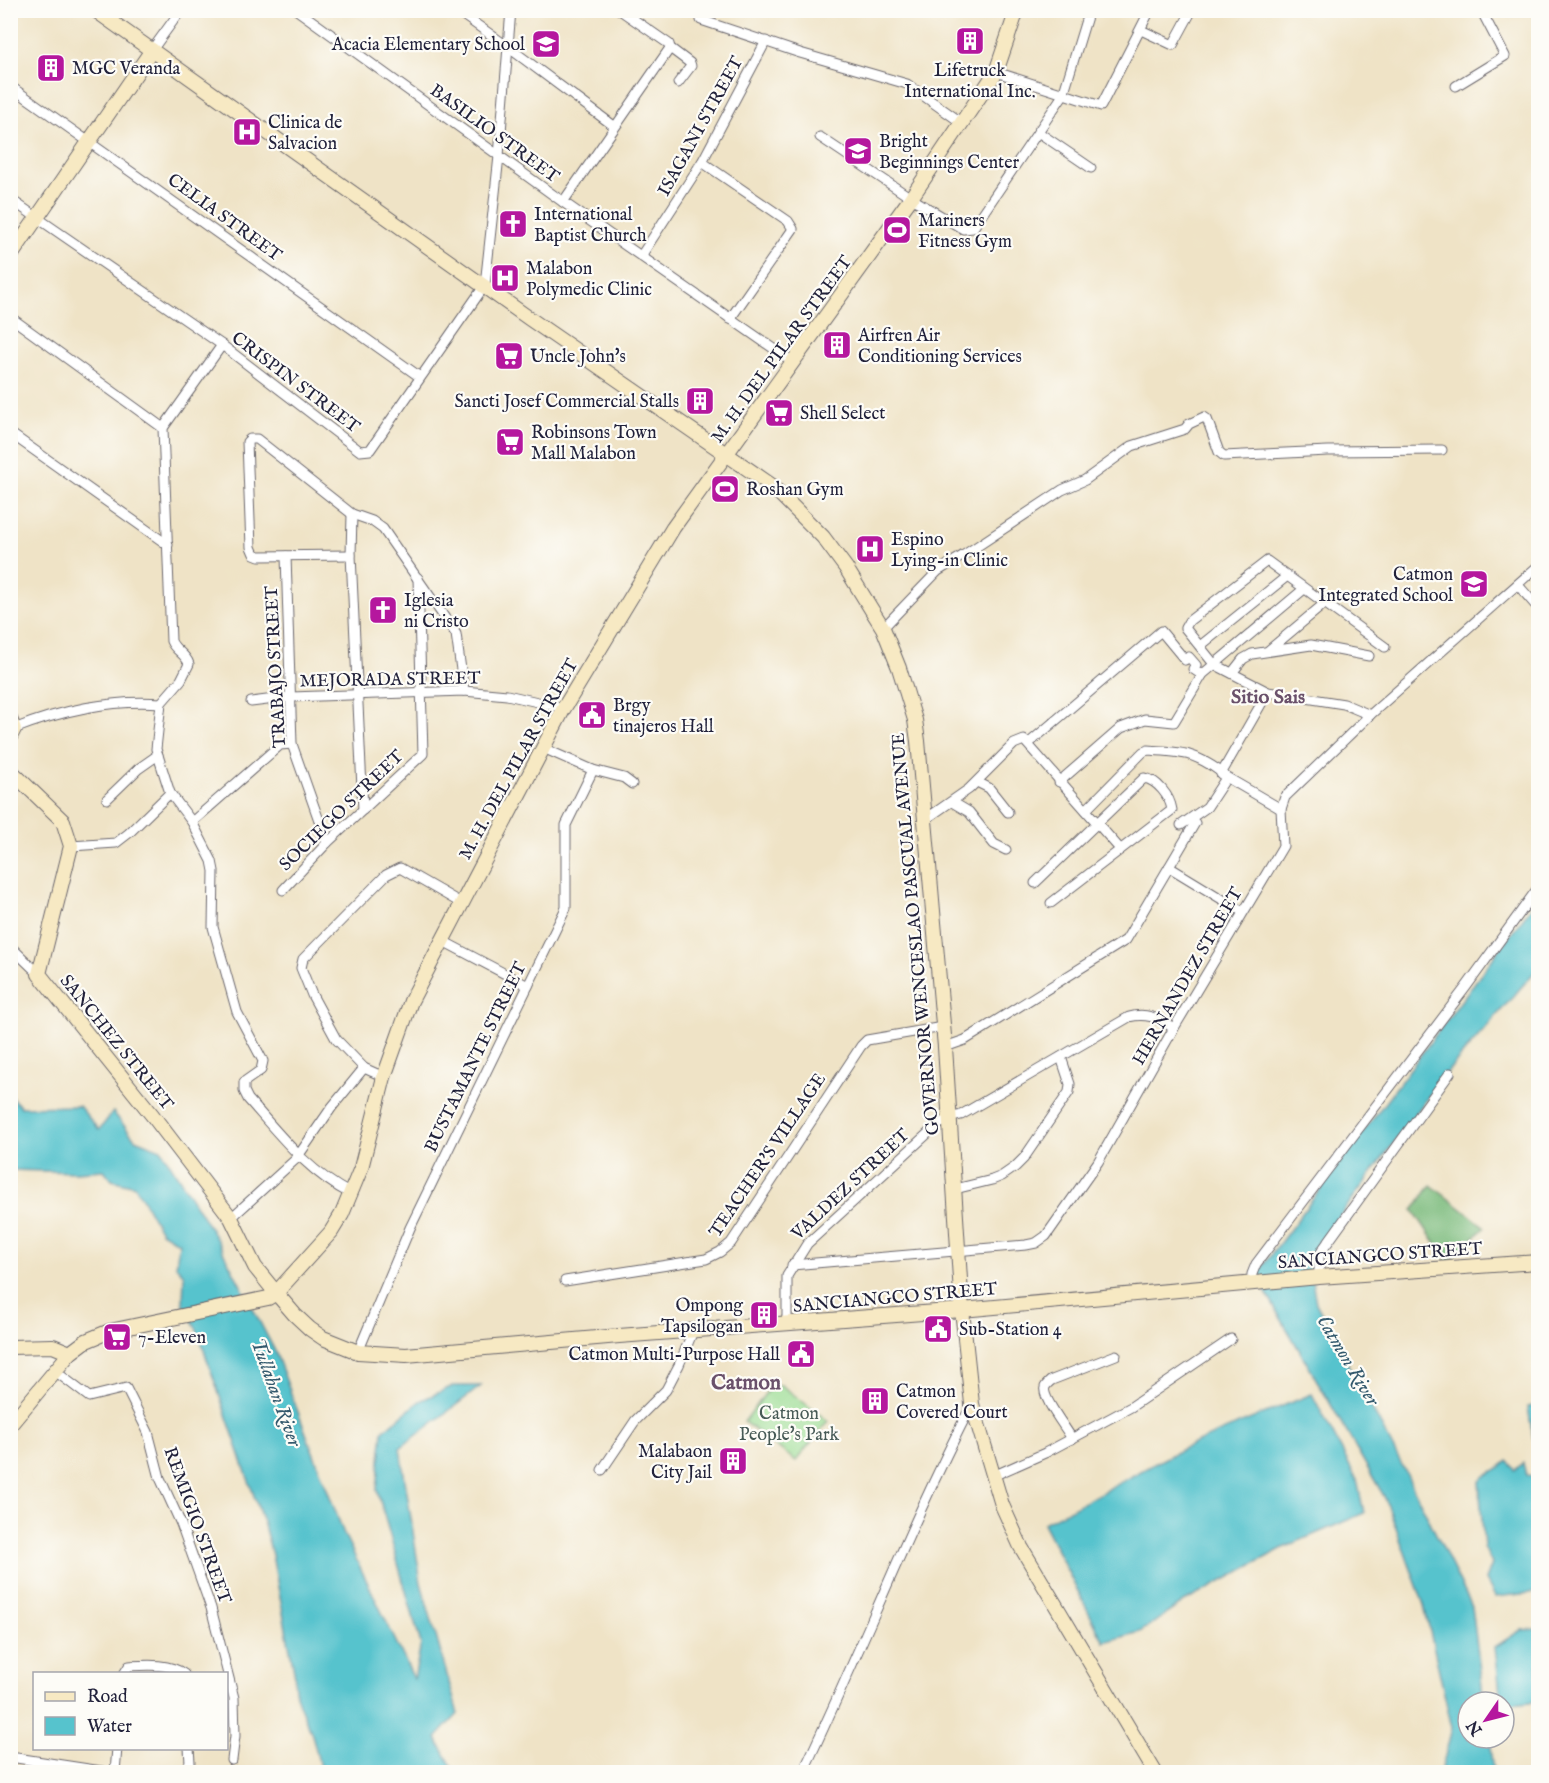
<svg xmlns="http://www.w3.org/2000/svg" width="1549" height="1783" viewBox="0 0 1549 1783" font-family="'IM FELL English',serif">
<style>
.green{fill:#9cdd94;stroke:#5f8068;stroke-width:1.5}
.forest{fill:#7dbc7e;stroke:#506f5c;stroke-width:1.5}
.water{fill:#56c3cd;stroke:#3c7284;stroke-width:1.5}
.lines{fill:none;stroke-linecap:round;stroke-linejoin:round}
.street-casing{stroke:#6a666c;stroke-width:11}
.secondary-casing{stroke:#6a666c;stroke-width:16}
.street{stroke:#fff;stroke-width:9}
.secondary{stroke:#f7e9c3;stroke-width:14}
.labels{text-anchor:middle;stroke-width:4.5;stroke-linejoin:round;paint-order:stroke}
.poi-label{font-size:18px;fill:#22223b;stroke:#fdfcf7;text-anchor:start}
.street-label{font-size:18px;fill:#22223b;stroke:#fdfcf7}
.park-label{font-size:18px;fill:#475a56;stroke:#fdfcf7}
.neighbourhood-label{font-size:20px;font-weight:bold;fill:#6a516b;stroke:#fdfcf7}
.water-label{font-size:20px;font-style:italic;fill:#345a6e;stroke:#fdfcf7}
.quarter-label{font-size:21px;font-weight:bold;fill:#6a516b;stroke:#fdfcf7}
</style>
<rect width="100%" height="100%" fill="#fdfcf7"/>
<filter id="ink" filterUnits="userSpaceOnUse"><feTurbulence type="fractalNoise" baseFrequency=".0167" numOctaves="2"/><feDisplacementMap in="SourceGraphic" scale="12" xChannelSelector="R" yChannelSelector="G"/><feConvolveMatrix kernelMatrix="1 2 1 2 8 2 1 2 1" color-interpolation-filters="sRGB"/></filter>
<filter id="wash" filterUnits="userSpaceOnUse"><feTurbulence type="fractalNoise" baseFrequency=".008" numOctaves="4" result="noise"/><feDisplacementMap in="SourceGraphic" scale="24" xChannelSelector="R" yChannelSelector="G"/><feGaussianBlur stdDeviation="1.35" result="paint"/><feColorMatrix in="noise" values="0 0 0 0 0 0 0 0 0 0 0 0 0 0 0 0 0 1.4 0 .05"/><feComposite in="paint" operator="in"/></filter>
<g filter="url(#wash)">
<rect width="100%" height="100%" fill="#efe3c6"/>
<polygon class="green" points="781,1385 828,1421 796,1461 744,1422 771,1386"/>
<polygon class="forest" points="1431,1185 1485,1227 1448,1262 1413,1210"/>
<g class="water">
<polygon points="1538,898 1538,968 1442,1078 1308,1259 1316,1303 1402,1465 1472,1607 1484,1702 1468,1702 1468,1738 1489,1738 1493,1771 1492,1772 1441,1772 1452,1728 1424,1605 1385,1498 1265,1291 1259,1271"/>
<path d="M11,1097l10,10 58,-1 20,24 14,-18 22,27 26,10 55,89 59,113 69,183 70,145 7,-35 -44,-154 6,-59 37,-30 33,-15h28l-81,62 21,135 37,131 -22,24 19,34h-134c-3,-12 -5,-25 -9,-37 -6,-17 -21,-41 -17,-59l-23,-121 -8,-30 -67,-195 -14,-27 1,-28 -8,-9 3,-23 -18,-11 -26,-46 -23,-6 -8,-10 -28,2 -65,-2z"/>
<path d="M1312,1394l45,86 7,33 -79,34 -101,55 -44,30 -36,10 -61,-119c50,-24 97,-53 146,-77 40,-19 82,-35 123,-52z"/>
<polygon points="1538,1405 1538,1437 1533,1438 1528,1407"/>
<path d="M1508,1461l7,9 8,-7 3,12 9,1 3,-6v122l-43,5 -9,-17 6,-16 -8,-17 -5,-66c9,-9 21,-12 29,-20z"/>
<polygon points="1538,1629 1538,1701 1504,1705 1504,1702 1501,1702 1495,1647 1521,1630"/>
</g>
</g>
<g filter="url(#ink)">
<g class="lines">
<g class="street-casing">
<g id="street">
<polyline points="297,10 563,202 793,362"/>
<polyline points="456,10 508,47 614,126"/>
<polyline points="701,20 800,53 907,84 962,123"/>
<polyline points="1141,30 1173,45 1192,10"/>
<polyline points="670,48 690,63 691,66 678,83"/>
<polyline points="152,50 181,10"/>
<polyline points="996,72 1101,106 1150,10"/>
<polyline points="10,86 420,377"/>
<polyline points="1456,86 1505,56 1481,10"/>
<polyline points="1038,132 1091,168"/>
<polyline points="820,137 911,198 963,229 973,228 1063,95 1089,10"/>
<polyline points="702,162 788,221 793,229 730,319"/>
<polyline points="10,199 222,345 360,451 370,450 485,285 499,156 511,10"/>
<polyline points="563,202 670,48 669,44 620,10"/>
<polyline points="641,256 702,162 766,41"/>
<polyline points="10,317 163,428"/>
<path d="M222,345l-59,83 8,213c4,10 15,13 18,23l-8,16 -20,23 -5,46 14,44 22,29 20,39 2,10 -1,56 24,85 26,49 -2,9 -17,12v9l4,8c32,36 59,72 103,95"/>
<polyline points="10,433 168,545"/>
<polyline points="352,514 351,555 363,810"/>
<polyline points="351,555 259,556 254,554 251,547 247,442 250,439 257,439 352,514 372,521 383,529 456,634 464,691"/>
<polyline points="286,556 292,744 327,843"/>
<polyline points="1518,585 1538,608"/>
<polyline points="883,628 938,571 964,555 1062,490 1085,480 1132,446 1185,429 1189,424 1204,417 1207,419 1219,452 1224,456 1328,451 1442,450"/>
<polyline points="1200,646 1286,577"/>
<polyline points="1269,650 1324,604"/>
<polyline points="1232,673 1243,659 1252,654 1311,645 1369,656"/>
<polyline points="1268,692 1221,774 1281,809"/>
<polyline points="251,702 291,697 464,691 507,695 564,708"/>
<polyline points="1370,715 1344,704 1268,692 1214,664 1185,628 1189,621 1267,561 1385,647"/>
<path d="M14,729c45,-18 98,-30 147,-26"/>
<polyline points="1028,744 1161,631 1185,660 1189,657 1196,665 1193,669 1202,675"/>
<polyline points="543,748 593,770 624,778 632,784"/>
<polyline points="977,782 989,788 1008,812"/>
<polyline points="1059,782 1121,728 1145,719 1174,722 1203,674 1304,589"/>
<polyline points="107,799 138,769 158,755"/>
<polyline points="952,802 969,812 994,844 1006,850"/>
<path d="M1086,810l57,-58 5,-2c34,2 45,2 73,22"/>
<polyline points="926,819 969,789 1014,744 1024,740 1120,849"/>
<polyline points="192,822 280,745 292,744"/>
<polyline points="1181,825 1207,807 1226,778"/>
<polyline points="71,846 116,843 129,833 170,793"/>
<polyline points="1169,867 1243,912"/>
<path d="M1035,883l109,-105c13,2 26,18 28,32l-121,93"/>
<polyline points="283,890 327,843 423,754 418,578"/>
<polyline points="441,940 528,986"/>
<polyline points="10,946 39,974"/>
<polyline points="945,1047 965,1040 1126,940 1195,823"/>
<polyline points="384,1077 364,1068 336,1039 312,995 301,968 303,959 386,875 400,868 461,903"/>
<polyline points="955,1189 992,1180 1002,1176 1015,1167 1024,1158 1069,1092 1070,1084 1061,1057"/>
<polyline points="231,1218 296,1159 332,1107 364,1068"/>
<polyline points="792,1265 1026,1245 1036,1243 1046,1236 1098,1162 1174,1028 1283,846 1281,809 1285,797 1370,715 1538,566"/>
<polyline points="1319,1277 1319,1256 1323,1249 1450,1073"/>
<polyline points="565,1281 706,1259 720,1252 731,1243 861,1046 867,1040 943,1027"/>
<polyline points="1251,1283 1252,1274 1256,1264 1466,987 1538,888"/>
<path d="M787,1324v-48l20,-32 129,-118 13,-8 12,-3 168,-98c19,-5 29,2 45,11"/>
<polyline points="358,1352 410,1228 566,908 566,825 593,770"/>
<polyline points="55,1371 89,1397 126,1388 148,1432 160,1478 181,1524 211,1608 234,1698 235,1736 232,1760"/>
<path d="M1072,1439c-5,-10 -31,-42 -27,-52 1,-2 5,-6 7,-7l64,-25"/>
<polyline points="602,1470 635,1421 666,1390 679,1365 693,1331"/>
<polyline points="993,1476 1045,1453 1131,1407 1231,1339"/>
<path d="M124,1674l5,-8c17,-1 41,-3 55,8"/>
<polyline points="10,1757 108,1772"/>
<polyline points="115,1772 117,1748"/>
<polyline points="183,1772 190,1762 189,1748"/>
<path d="M803,1772c58,-121 107,-248 169,-368"/>
</g>
</g>
<g class="secondary-casing">
<g id="secondary">
<polyline points="95,10 530,319 771,485 823,537 846,568 873,612 883,628 899,668 915,720 918,741 945,1047 962,1310 972,1404 1002,1505 1021,1547 1155,1772"/>
<polyline points="10,257 152,50"/>
<polyline points="10,719 14,729 10,737"/>
<polyline points="10,770 63,821 71,846 39,974 153,1116 231,1218 255,1267 276,1293 295,1315 310,1329 323,1338 358,1352 406,1355 619,1336 962,1310 1319,1277 1538,1262"/>
<polyline points="10,1347 53,1346 70,1353"/>
<polyline points="10,1425 70,1353 86,1341 110,1331 268,1298 276,1293 331,1232 342,1214 361,1168 384,1077 411,1001 564,708 673,528 911,198 996,72 1017,10"/>
</g>
</g>
<use href="#street" class="street"/>
<use href="#secondary" class="secondary"/>
</g>
</g>
<defs>
<g id="building-square" transform="scale(1.5)"><rect x="-9" y="-9" width="18" height="18" rx="4" fill="#b5179e" stroke="#fdfcf7"/><path d="M-4-6H4V6H1V3H-1V6H-4ZM-2.5-4.3h1.7v1.8h-1.7ZM.8-4.3h1.7v1.8H.8ZM-2.5-1h1.7V.8h-1.7ZM.8-1h1.7V.8H.8Z" fill="#fff"/></g>
<g id="school-square" transform="scale(1.5)"><rect x="-9" y="-9" width="18" height="18" rx="4" fill="#b5179e" stroke="#fdfcf7"/><path d="M0-5L7-2L0 1L-7-2ZM-4 1L0 2.5L4 1V4Q0 6-4 4Z" fill="#fff"/></g>
<g id="hospital-square" transform="scale(1.5)"><rect x="-9" y="-9" width="18" height="18" rx="4" fill="#b5179e" stroke="#fdfcf7"/><path d="M-5-5h3v3.5h4V-5h3V5h-3V1.5h-4V5h-3Z" fill="#fff"/></g>
<g id="church-square" transform="scale(1.5)"><rect x="-9" y="-9" width="18" height="18" rx="4" fill="#b5179e" stroke="#fdfcf7"/><path d="M-1.2-6h2.4v3.5h3.3v2.4h-3.3V6h-2.4V-.1h-3.3v-2.4h3.3Z" fill="#fff"/></g>
<g id="stadium-square" transform="scale(1.5)"><rect x="-9" y="-9" width="18" height="18" rx="4" fill="#b5179e" stroke="#fdfcf7"/><path d="M0-5a6.5 5 0 1 0 0 10a6.5 5 0 1 0 0-10ZM-3.5-1.8h7v3.6h-7Z" fill="#fff"/></g>
<g id="supermarket-square" transform="scale(1.5)"><rect x="-9" y="-9" width="18" height="18" rx="4" fill="#b5179e" stroke="#fdfcf7"/><path d="M-6-5.5h2.5l.6 2H6L4.5 2H-2.5L-4.4-4H-6ZM-1.5 3.2a1.3 1.3 0 1 0 .1 0ZM3 3.2a1.3 1.3 0 1 0 .1 0Z" fill="#fff"/></g>
<g id="civic-square" transform="scale(1.5)"><rect x="-9" y="-9" width="18" height="18" rx="4" fill="#b5179e" stroke="#fdfcf7"/><path d="M-.6-6.5H3V-4.5H.6V-3L4-1V1h2V6H-6V1h2V-1L-.6-3ZM-1.2 2.5V6h2.4V2.5Z" fill="#fff"/></g>
</defs>
<g fill-rule="evenodd">
<use href="#building-square" x="970" y="41"/>
<use href="#school-square" x="546" y="44"/>
<use href="#building-square" x="51" y="68"/>
<use href="#hospital-square" x="247" y="132"/>
<use href="#school-square" x="858" y="151"/>
<use href="#church-square" x="513" y="224"/>
<use href="#stadium-square" x="897" y="230"/>
<use href="#hospital-square" x="505" y="278"/>
<use href="#building-square" x="837" y="345"/>
<use href="#supermarket-square" x="509" y="356"/>
<use href="#building-square" x="700" y="401"/>
<use href="#supermarket-square" x="779" y="413"/>
<use href="#supermarket-square" x="510" y="442"/>
<use href="#stadium-square" x="725" y="489"/>
<use href="#hospital-square" x="870" y="549"/>
<use href="#school-square" x="1474" y="584"/>
<use href="#church-square" x="383" y="610"/>
<use href="#civic-square" x="592" y="715"/>
<use href="#building-square" x="764" y="1315"/>
<use href="#civic-square" x="938" y="1329"/>
<use href="#supermarket-square" x="117" y="1337"/>
<use href="#civic-square" x="801" y="1354"/>
<use href="#building-square" x="875" y="1401"/>
<use href="#building-square" x="733" y="1461"/>
</g>
<g class="labels">
<g class="poi-label">
<text x="525" y="50" text-anchor="end">Acacia Elementary School</text>
<text x="72" y="74">MGC Veranda</text>
<text x="970" y="76" text-anchor="middle">Lifetruck<tspan x="970" dy="21">International Inc.</tspan></text>
<text x="268" y="128">Clinica de<tspan x="268" dy="21">Salvacion</tspan></text>
<text x="879" y="147">Bright<tspan x="879" dy="21">Beginnings Center</tspan></text>
<text x="534" y="220">International<tspan x="534" dy="21">Baptist Church</tspan></text>
<text x="918" y="226">Mariners<tspan x="918" dy="21">Fitness Gym</tspan></text>
<text x="526" y="274">Malabon<tspan x="526" dy="21">Polymedic Clinic</tspan></text>
<text x="858" y="341">Airfren Air<tspan x="858" dy="21">Conditioning Services</tspan></text>
<text x="530" y="362">Uncle John's</text>
<text x="679" y="407" text-anchor="end">Sancti Josef Commercial Stalls</text>
<text x="800" y="419">Shell Select</text>
<text x="531" y="438">Robinsons Town<tspan x="531" dy="21">Mall Malabon</tspan></text>
<text x="746" y="495">Roshan Gym</text>
<text x="891" y="545">Espino<tspan x="891" dy="21">Lying-in Clinic</tspan></text>
<text x="1453" y="580" text-anchor="end">Catmon<tspan x="1453" dy="21">Integrated School</tspan></text>
<text x="404" y="606">Iglesia<tspan x="404" dy="21">ni Cristo</tspan></text>
<text x="613" y="711">Brgy<tspan x="613" dy="21">tinajeros Hall</tspan></text>
<text x="743" y="1311" text-anchor="end">Ompong<tspan x="743" dy="21">Tapsilogan</tspan></text>
<text x="959" y="1335">Sub-Station 4</text>
<text x="138" y="1343">7-Eleven</text>
<text x="780" y="1360" text-anchor="end">Catmon Multi-Purpose Hall</text>
<text x="896" y="1397">Catmon<tspan x="896" dy="21">Covered Court</tspan></text>
<text x="712" y="1457" text-anchor="end">Malabaon<tspan x="712" dy="21">City Jail</tspan></text>
</g>
<g class="street-label">
<text transform="translate(700 126) rotate(-61)" y="6">ISAGANI STREET</text>
<text transform="translate(495 133) rotate(36)" y="6">BASILIO STREET</text>
<text transform="translate(225 217) rotate(36)" y="6">CELIA STREET</text>
<text transform="translate(781 349) rotate(-54)" y="6">M. H. DEL PILAR STREET</text>
<text transform="translate(296 382) rotate(37)" y="6">CRISPIN STREET</text>
<text transform="translate(275 667) rotate(-93)" y="6">TRABAJO STREET</text>
<text transform="translate(390 679) rotate(-1)" y="6">MEJORADA STREET</text>
<text transform="translate(518 759) rotate(-61)" y="6">M. H. DEL PILAR STREET</text>
<text transform="translate(341 810) rotate(-44)" y="6">SOCIEGO STREET</text>
<text transform="translate(915 934) rotate(-95)" y="6">GOVERNOR WENCESLAO PASCUAL AVENUE</text>
<text transform="translate(1187 976) rotate(-60)" y="6">HERNANDEZ STREET</text>
<text transform="translate(117 1042) rotate(51)" y="6">SANCHEZ STREET</text>
<text transform="translate(475 1057) rotate(-64)" y="6">BUSTAMANTE STREET</text>
<text transform="translate(767 1155) rotate(-56)" y="6">TEACHER'S VILLAGE</text>
<text transform="translate(850 1184) rotate(-43)" y="6">VALDEZ STREET</text>
<text transform="translate(1380 1255) rotate(-4)" y="6">SANCIANGCO STREET</text>
<text transform="translate(895 1297) rotate(-5)" y="6">SANCIANGCO STREET</text>
<text transform="translate(198 1525) rotate(70)" y="6">REMIGIO STREET</text>
</g>
<g class="park-label">
<text x="789" y="1419">Catmon<tspan x="789" dy="21">People's Park</tspan></text>
</g>
<g class="neighbourhood-label">
<text x="1268" y="703">Sitio Sais</text>
</g>
<g class="water-label">
<text transform="translate(1349 1360) rotate(59)" y="7">Catmon River</text>
<text transform="translate(277 1392) rotate(70)" y="7">Tullahan River</text>
</g>
<g class="quarter-label">
<text x="746" y="1389">Catmon</text>
</g>
</g>
<rect width="1549" height="1783" fill="none" stroke="#fdfcf7" stroke-width="36"/>
<rect x="33" y="1672" width="195" height="78" fill="#fdfcf7" stroke="#a5a5ac" stroke-width="1.5"/>
<rect x="45" y="1692" width="30" height="9" fill="#f7e9c3" stroke="#a5a5ac" stroke-width="1.5"/>
<text x="87" y="1702" font-size="18" fill="#22223b">Road</text>
<rect x="45" y="1717" width="30" height="18" fill="#56c3cd" stroke="#a5a5ac" stroke-width="1.5"/>
<text x="87" y="1732" font-size="18" fill="#22223b">Water</text>
<g transform="translate(1486 1720) rotate(235)"><circle r="28" fill="#fdfcf7" stroke="#a5a5ac" stroke-width="1.5"/>
<path d="M0-4.5L10 22L0 15L-10 22Z" fill="#b5179e"/>
<text y="-9" font-size="16" font-weight="bold" text-anchor="middle" fill="#22223b">N</text>
</g>
</svg>
